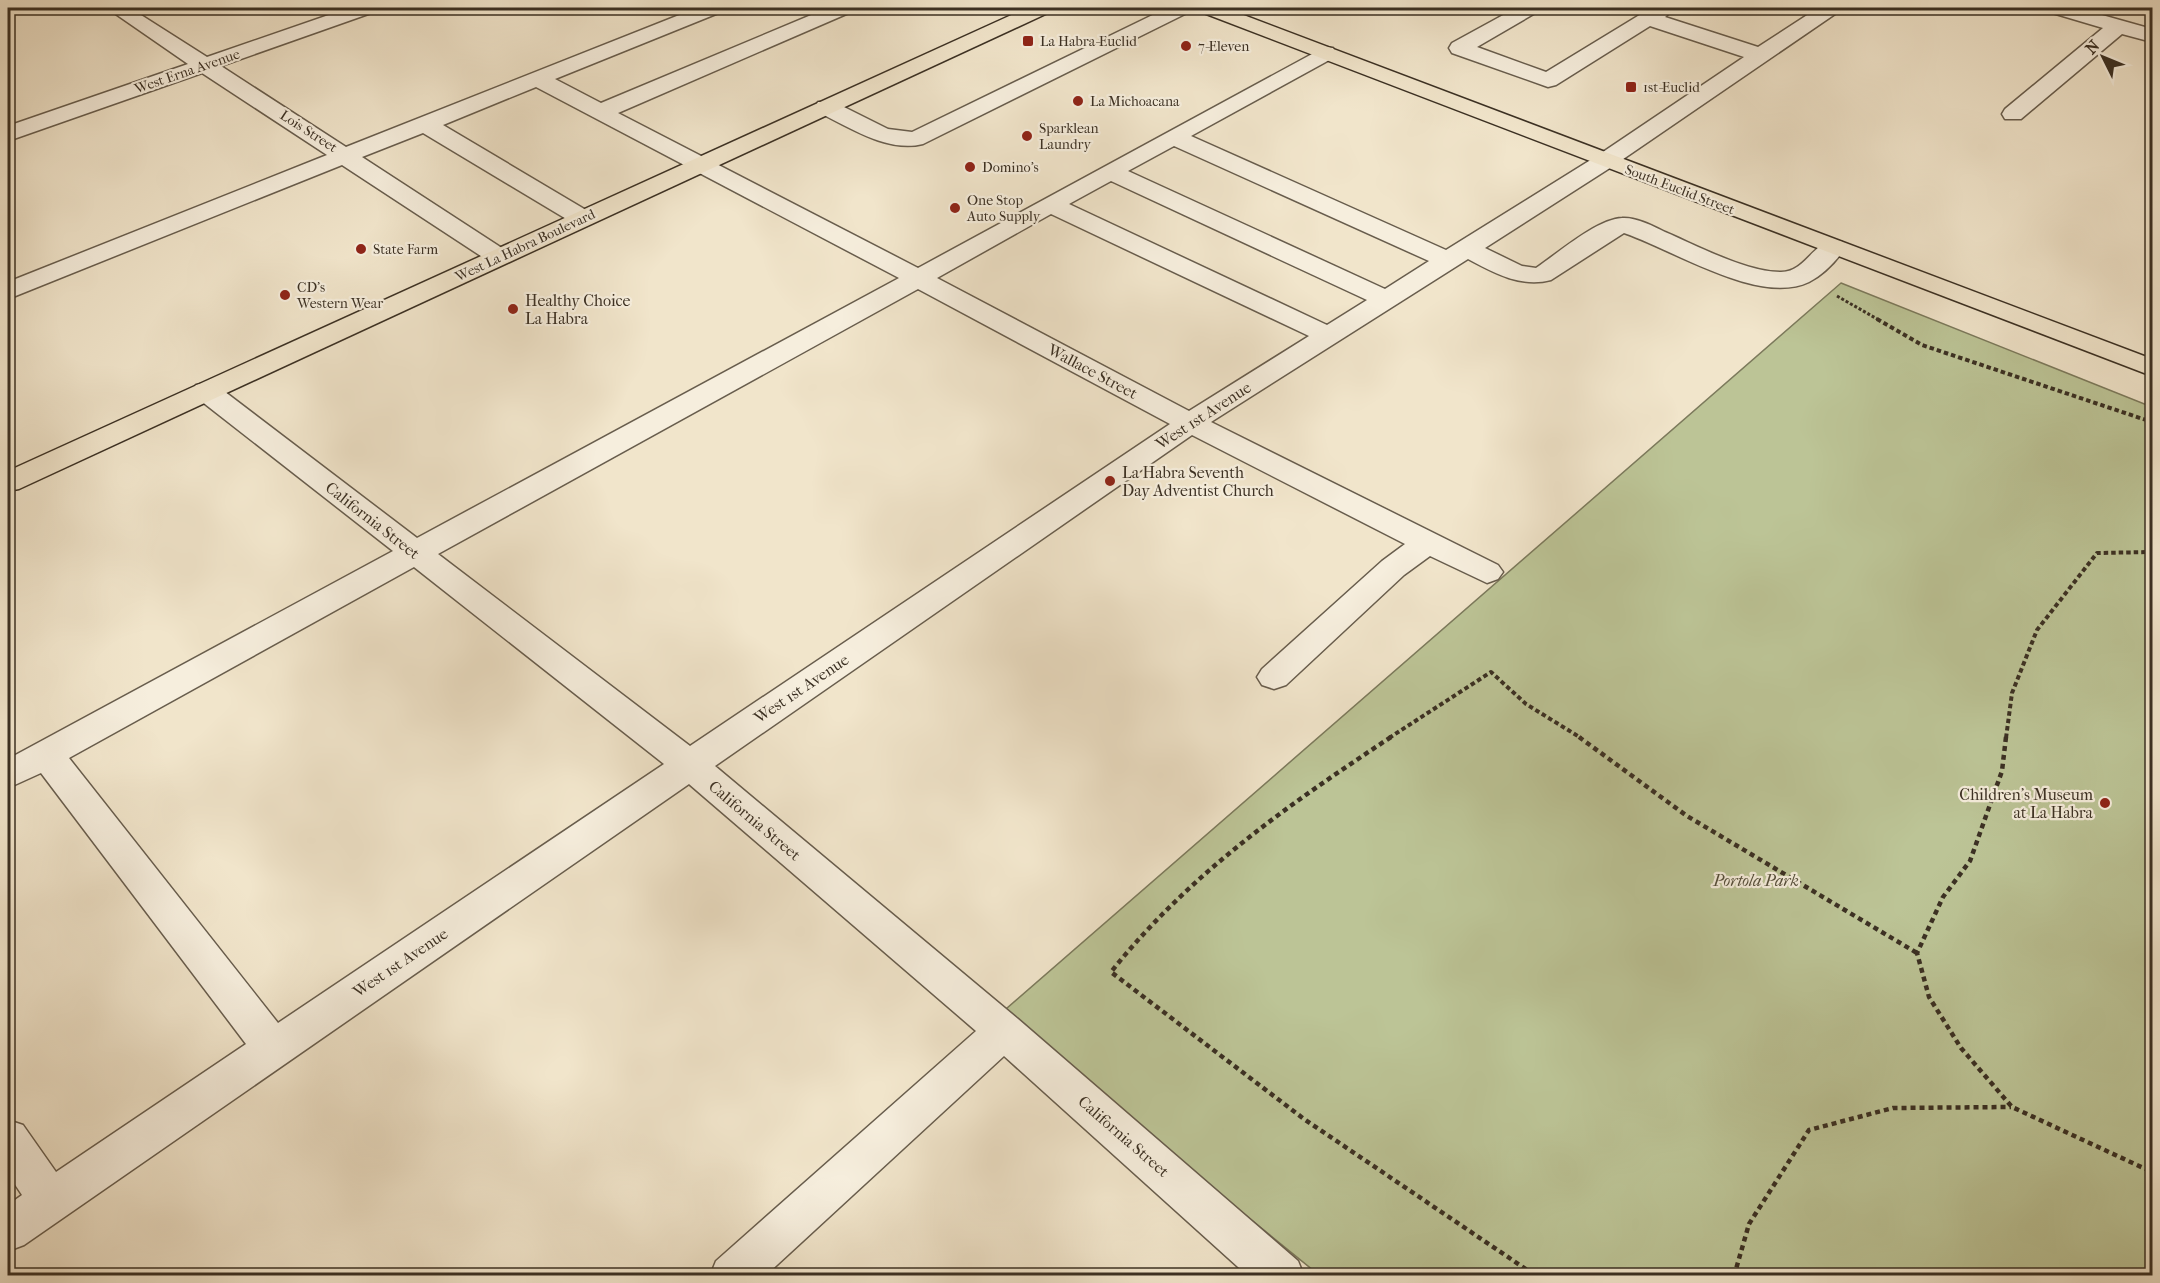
<svg xmlns="http://www.w3.org/2000/svg" width="2160" height="1283" viewBox="0 0 2160 1283" font-family="'IM FELL French Canon',serif">
<style>
.green{fill:#bcc496;stroke:#7c7a5c;stroke-width:1.5}
.lines{fill:none;stroke-linecap:round;stroke-linejoin:round}
.minor-casing{stroke:#685d4d;stroke-width:3}
.major-casing{stroke:#3b3023;stroke-width:3}
.path-far2{stroke:#3b3023;stroke-width:3;stroke-dasharray:3 2;stroke-linecap:butt}
.path-far1{stroke:#3b3023;stroke-width:4;stroke-dasharray:4.5 3;stroke-linecap:butt}
.path{stroke:#3b3023;stroke-width:4.5;stroke-dasharray:5 4;stroke-linecap:butt}
.minor{fill:#f6eedd;fill-rule:evenodd}
.major{fill:#f1e5cb;fill-rule:evenodd}
.poi-dot{fill:#8f2418;stroke:#f6eedd;stroke-width:2}
.labels{text-anchor:middle;stroke-width:4.5;stroke-linejoin:round;paint-order:stroke}
.far-poi-label{font-size:14px;fill:#3b3023;stroke:#f6eedd;text-anchor:start}
.far-street-label{font-size:14px;fill:#3b3023;stroke:#f6eedd}
.poi-label{font-size:16px;fill:#3b3023;stroke:#f6eedd;text-anchor:start}
.street-label{font-size:16px;fill:#3b3023;stroke:#f6eedd}
.park-label{font-size:16px;font-style:italic;fill:#554e3a;stroke:#f6eedd}
</style>
<rect width="100%" height="100%" fill="#f1e5cb"/>
<filter id="stains"><feTurbulence type="fractalNoise" baseFrequency=".00333" numOctaves="4"/><feColorMatrix values="0 0 0 0 .2 0 0 0 0 .09 0 0 0 0 .02 0 0 0 .5 -.17"/></filter>
<radialGradient id="worn" r=".72"><stop offset=".6" stop-color="#630" stop-opacity="0"/><stop offset="1" stop-color="#630" stop-opacity=".3"/></radialGradient>
<polygon class="green" points="1841,283 2152,407 2152,1275 1319,1275 999,1015"/>
<g class="lines">
<g class="minor-casing">
<g id="minor">
<path d="M107,8h23l77,49 142,-49h28l-3,4 -153,54 125,81 351,-139h27l-3,4 -166,67 46,24 227,-95h26l-3,4 -233,101 300,155 407,-221 8,1 3,5 -3,5 -142,78 255,114 151,-94 147,-99 -94,-31 -94,59 -8,2 -96,-34 -3,-5 3,-5 64,-35h24l-3,4 -60,35 69,25 105,-64h24l-10,9 93,30 60,-39h23l-3,4 -225,154 -128,82 37,18 14,2c22,-15 61,-49 86,-50 14,-1 31,8 43,14 33,14 81,40 116,40 27,0 33,-37 61,-30l4,5c-9,13 -23,28 -37,35 -50,24 -137,-33 -185,-49l-73,47c-30,8 -57,-7 -83,-21l-257,163 287,143 5,7 -5,7 -11,4 -57,-27 -26,19 -118,110 -12,4 -12,-4 -5,-8 5,-8 120,-108 23,-17 -213,-109 -477,331 303,253 280,242 6,15h-56l-244,-220 -239,220h-55l6,-15 260,-230 -287,-247 -665,461 -16,6v-46l14,-10 -14,-21v-54l15,5 33,47 190,-128 -205,-271 -33,15v-29l385,-208 -197,-154 -4,-6 4,-6 10,-2 10,2 201,153 482,-260 -363,-191 -93,38 148,88 3,5 -3,5 -9,2 -9,-2 -150,-90 -61,24 146,95 4,5 -4,5 -9,3 -9,-3 -148,-97 -334,134v-17l319,-127 -125,-82 -194,68v-15l180,-62zM1174,146l255,115 -44,28 -257,-118zM1111,181l256,119 -40,25 -258,-121zM1051,214l258,122 -120,75 -252,-133zM918,289l252,135 -480,322 -252,-192zM414,567l250,197 -386,259 -209,-265z"/>
<path d="M1167,8h25l-3,4 -266,132c-36,9 -74,-17 -105,-32l-3,-5 3,-5h16l54,27 24,3z"/>
<polygon points="2046,8 2077,8 2152,29 2152,42 2122,34 2021,119 2005,119 2002,114 2005,109 2103,28 2049,12"/>
</g>
</g>
<g class="major-casing">
<g id="major">
<polygon points="1027,8 1053,8 1050,12 19,489 8,491 8,471"/>
<polygon points="1198,8 1225,8 2152,359 2152,376 1201,12"/>
</g>
</g>
<polyline class="path-far2" points="1837,296 1879,320"/>
<g class="path-far1">
<polyline points="1877,319 1922,345 2152,422"/>
<polyline points="1389,738 1491,672 1526,704 1581,738"/>
<polyline points="2006,738 2012,693 2037,630 2097,553 2152,552"/>
</g>
<g class="path">
<path d="M1391,737c-103,68 -202,137 -280,235l193,147 232,157"/>
<polyline points="1579,737 1687,816 1917,953"/>
<polyline points="2006,737 2002,771 1970,861 1943,897 1917,953 1929,997 1961,1048 2012,1107 2152,1172"/>
<polyline points="1734,1276 1749,1224 1809,1130 1893,1108 2011,1107"/>
</g>
<use href="#minor" class="minor"/>
<use href="#major" class="major"/>
</g>
<g class="poi-dot">
<rect x="1022" y="35" width="12" height="12" rx="3"/>
<circle cx="1186" cy="46" r="6"/>
<rect x="1625" y="81" width="12" height="12" rx="3"/>
<circle cx="1078" cy="101" r="6"/>
<circle cx="1027" cy="136" r="6"/>
<circle cx="970" cy="167" r="6"/>
<circle cx="955" cy="208" r="6"/>
<circle cx="361" cy="249" r="6"/>
<circle cx="285" cy="295" r="6"/>
<circle cx="513" cy="309" r="6"/>
<circle cx="1110" cy="481" r="6"/>
<circle cx="2105" cy="803" r="6"/>
</g>
<g class="labels">
<g class="far-poi-label">
<text x="1040" y="46">La Habra-Euclid</text>
<text x="1198" y="51">7-Eleven</text>
<text x="1643" y="92">1st-Euclid</text>
<text x="1090" y="106">La Michoacana</text>
<text x="1039" y="133">Sparklean<tspan x="1039" dy="16">Laundry</tspan></text>
<text x="982" y="172">Domino's</text>
<text x="967" y="205">One Stop<tspan x="967" dy="16">Auto Supply</tspan></text>
<text x="373" y="254">State Farm</text>
<text x="297" y="292">CD's<tspan x="297" dy="16">Western Wear</tspan></text>
</g>
<g class="far-street-label">
<text transform="translate(187 71) rotate(-19)" y="5">West Erna Avenue</text>
<text transform="translate(309 131) rotate(33)" y="5">Lois Street</text>
<text transform="translate(1680 189) rotate(21)" y="5">South Euclid Street</text>
<text transform="translate(525 245) rotate(-25)" y="5">West La Habra Boulevard</text>
</g>
<g class="poi-label">
<text x="525" y="306">Healthy Choice<tspan x="525" dy="18">La Habra</tspan></text>
<text x="1122" y="478">La Habra Seventh<tspan x="1122" dy="18">Day Adventist Church</tspan></text>
<text x="2093" y="800" text-anchor="end">Children's Museum<tspan x="2093" dy="18">at La Habra</tspan></text>
</g>
<g class="street-label">
<text transform="translate(1093 371) rotate(28)" y="6">Wallace Street</text>
<text transform="translate(1203 415) rotate(-33)" y="6">West 1st Avenue</text>
<text transform="translate(373 520) rotate(38)" y="6">California Street</text>
<text transform="translate(801 688) rotate(-34)" y="6">West 1st Avenue</text>
<text transform="translate(755 820) rotate(40)" y="6">California Street</text>
<text transform="translate(400 962) rotate(-34)" y="6">West 1st Avenue</text>
<text transform="translate(1124 1136) rotate(41)" y="6">California Street</text>
</g>
<g class="park-label">
<text x="1756" y="886">Portola Park</text>
</g>
</g>
<rect width="2160" height="1283" fill="none" stroke="#f1e5cb" stroke-width="30"/>
<rect x="9" y="9" width="2142" height="1265" fill="none" stroke="#3b3023" stroke-width="3"/>
<rect x="15" y="15" width="2130" height="1253" fill="none" stroke="#3b3023" stroke-width="1.5"/>
<g transform="translate(2103 57) rotate(313)" stroke="#f6eedd" stroke-width="4.5" paint-order="stroke">
<path d="M0-4.5L10 22L0 15L-10 22Z" fill="#3b3023"/>
<text y="-9" font-size="16" font-weight="bold" text-anchor="middle" fill="#3b3023">N</text>
</g>
<rect width="100%" height="100%" filter="url(#stains)"/>
<rect width="100%" height="100%" fill="url(#worn)"/>
</svg>
